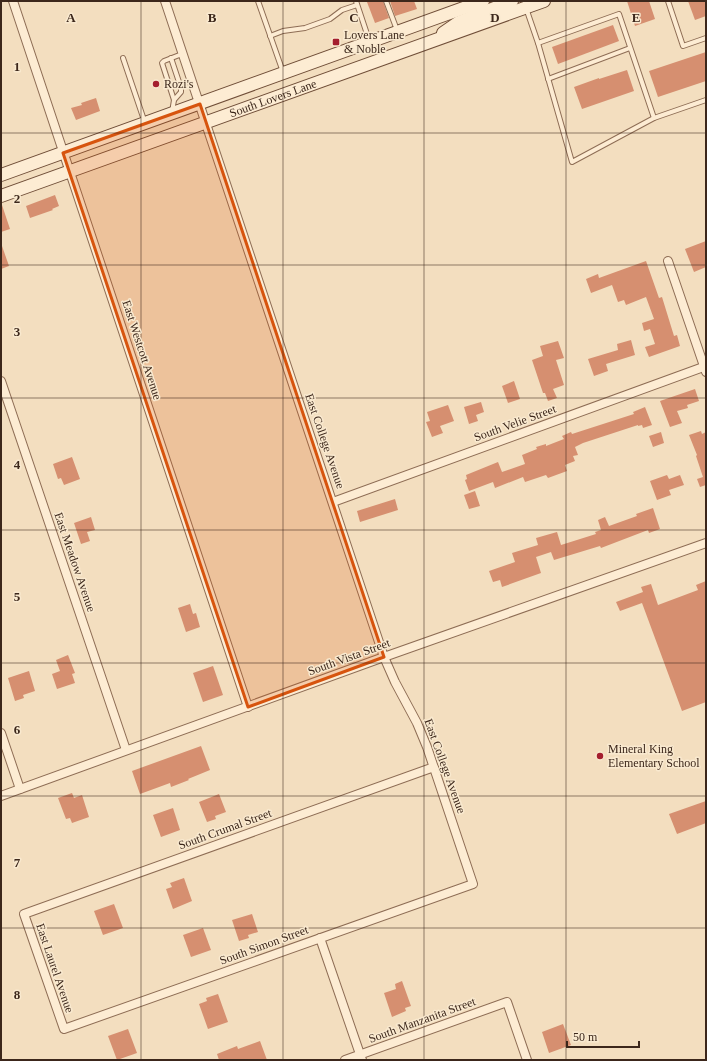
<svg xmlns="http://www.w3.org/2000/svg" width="707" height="1061" viewBox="0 0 707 1061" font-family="Georgia,serif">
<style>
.building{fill:#d68f70}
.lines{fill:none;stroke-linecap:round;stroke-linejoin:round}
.lane-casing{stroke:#8e6d55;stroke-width:6}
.street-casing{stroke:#8e6d55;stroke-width:10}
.secondary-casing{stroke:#704e38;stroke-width:14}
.lane{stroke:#fdecd3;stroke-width:4}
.street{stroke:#fdecd3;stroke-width:8}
.secondary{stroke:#fdecd3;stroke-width:12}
.marked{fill:#d7540e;fill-opacity:0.2;stroke:#d7540e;stroke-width:3;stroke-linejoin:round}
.grid{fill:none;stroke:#3c271b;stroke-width:1;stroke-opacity:0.55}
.poi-dot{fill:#a41e2e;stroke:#f9e9cf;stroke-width:1.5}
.labels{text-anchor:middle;stroke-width:3;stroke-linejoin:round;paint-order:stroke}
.poi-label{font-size:12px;fill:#3c271b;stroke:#f9e9cf;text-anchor:start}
.street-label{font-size:12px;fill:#3c271b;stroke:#f9e9cf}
.grid-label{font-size:13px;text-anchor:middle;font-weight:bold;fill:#3c271b;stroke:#f9e9cf;stroke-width:3;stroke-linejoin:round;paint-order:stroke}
</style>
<rect width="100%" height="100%" fill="#f3debf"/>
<g class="building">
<polygon points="371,1 383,1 389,18 375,23 367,2"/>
<polygon points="390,1 414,1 417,9 395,16"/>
<polygon points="627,1 649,1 655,19 635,26"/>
<polygon points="688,1 706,1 706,16 695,20"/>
<polygon points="613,25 619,41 558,64 552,47"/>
<polygon points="706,52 706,81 658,97 649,71"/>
<polygon points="627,70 634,91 582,109 574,87 599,78 599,79"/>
<polygon points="96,98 100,111 76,120 71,108 82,105 81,103"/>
<polygon points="55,195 59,206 52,209 53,210 30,218 26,206"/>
<polygon points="2,205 10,229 1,232 1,206"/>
<polygon points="706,241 706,267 694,272 685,249"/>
<polygon points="2,246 9,266 1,269 1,247"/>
<polygon points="646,261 659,298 662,297 674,336 677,335 680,346 649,357 645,347 655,344 650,329 644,331 642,323 654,319 646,297 626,305 624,300 618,302 612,285 591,293 586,279 598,274 599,278"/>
<polygon points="631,340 635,355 606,364 608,371 594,376 588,359 618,350 617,344"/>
<polygon points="558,341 564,358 556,360 564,385 553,389 557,398 548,401 545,393 543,393 532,360 543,356 540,346"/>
<polygon points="514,381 520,399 508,403 502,386"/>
<polygon points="695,389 699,401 687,405 688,408 677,411 682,423 670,427 660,401"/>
<polygon points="481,402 484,412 476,415 478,421 469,424 464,407"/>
<polygon points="448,405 454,421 440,426 443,433 432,437 426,422 430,421 427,412"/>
<polygon points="645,407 652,425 643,428 642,425 638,426 638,425 583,443 575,447 578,455 573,456 575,461 565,465 567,471 548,478 546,475 525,482 523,477 495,488 493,482 469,491 465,480 467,479 466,475 498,462 502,472 525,464 522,455 537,449 536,447 546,444 546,446 564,439 562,436 571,432 572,434 634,414 633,412"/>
<polygon points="701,431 702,434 706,432 706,485 700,487 697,479 703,477 696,456 697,455 689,435"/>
<polygon points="661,432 664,443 653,447 649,436"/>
<polygon points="72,457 80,479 64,485 61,478 58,479 53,464"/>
<polygon points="667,475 669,479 680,475 684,485 669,490 671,495 657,500 650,481"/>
<polygon points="475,491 480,506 469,509 464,495"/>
<polygon points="395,499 398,510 360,522 357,511"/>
<polygon points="653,508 660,529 649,533 648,530 601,548 600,546 554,560 551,552 536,557 541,573 502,587 500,580 493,582 489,571 515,562 512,553 538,545 536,538 557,532 561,545 596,534 595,532 601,530 598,520 605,517 609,526 637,516 636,514"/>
<polygon points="91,517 95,530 87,532 90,541 81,544 74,523"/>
<polygon points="706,581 706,702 682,711 642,603 620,611 616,602 643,592 641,587 651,584 658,605 698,590 696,585"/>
<polygon points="190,604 193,614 196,613 200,627 186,632 178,608"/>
<polygon points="68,655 75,673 72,674 75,683 57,689 52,674 60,671 56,660"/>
<polygon points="213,666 223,695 203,702 193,673"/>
<polygon points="29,671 35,691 23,695 24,698 15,701 8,678"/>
<polygon points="201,746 210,770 188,779 189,780 171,787 170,783 140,794 132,771"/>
<polygon points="72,793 74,798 82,795 89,817 72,823 70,818 66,819 58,798"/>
<polygon points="219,794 226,812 215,816 216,819 207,822 199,802"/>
<polygon points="706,801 706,823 677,834 669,814"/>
<polygon points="173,808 180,830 161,837 153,815"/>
<polygon points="184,878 192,901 173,909 166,889 172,887 170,883"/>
<polygon points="114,904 123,928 103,935 94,911"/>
<polygon points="252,914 258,932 248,935 249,938 239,941 232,920"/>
<polygon points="203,928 211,950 191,957 183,935"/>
<polygon points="402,981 411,1006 405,1008 406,1011 392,1017 384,993 396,989 395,984"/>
<polygon points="218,994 228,1022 208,1029 199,1004 207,1001 206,998"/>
<polygon points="563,1024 571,1045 549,1053 542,1032"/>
<polygon points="128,1029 137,1053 117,1060 108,1036"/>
<polygon points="260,1041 267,1060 219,1060 217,1054 237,1046 238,1049"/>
</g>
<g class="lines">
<g class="lane-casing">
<g id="lane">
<polyline points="258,1 283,72"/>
<polyline points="356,1 369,40"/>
<polyline points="386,1 397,30"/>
<polyline points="668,1 683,46 706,38"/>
<polyline points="526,8 538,43 572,162 654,118 706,100"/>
<polyline points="270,36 283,31 305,28 330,19 342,10 357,5"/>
<polyline points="538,43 619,14 654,118"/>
<polyline points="123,58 145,123"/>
<polyline points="171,58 181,88 181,92 174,100"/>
<polyline points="548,79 630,48"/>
<polyline points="172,112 174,100 162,63 164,61 182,54"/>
</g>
</g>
<g class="street-casing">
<g id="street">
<polyline points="13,1 248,707"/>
<polyline points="165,1 384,657 395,682 417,723 427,747 473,884 64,1029 24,914 434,767"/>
<polyline points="668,261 706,372"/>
<polyline points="1,381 126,750"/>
<polyline points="333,502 706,366"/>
<polyline points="1,733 20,789"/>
<polyline points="1,796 384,657 706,543"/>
<polyline points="320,938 362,1060"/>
<polyline points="345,1060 507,1002 527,1060"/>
</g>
</g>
<g class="secondary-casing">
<g id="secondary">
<polyline points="443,33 459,22 512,1"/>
<path d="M1,175c161,-58 322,-116 482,-174"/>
<path id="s1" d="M1,196l543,-195"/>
</g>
</g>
<use href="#lane" class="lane"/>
<use href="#street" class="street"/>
<use href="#secondary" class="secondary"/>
</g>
<path class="marked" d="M200,104l184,553 -136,50 -185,-554z"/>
<path class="grid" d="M141,1v1059M283,1v1059M424,1v1059M566,1v1059M1,133h705M1,265h705M1,398h705M1,530h705M1,663h705M1,796h705M1,928h705"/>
<g class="poi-dot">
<rect x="332" y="38" width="8" height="8" rx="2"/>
<circle cx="156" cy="84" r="4"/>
<circle cx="600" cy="756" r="4"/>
</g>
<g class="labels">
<g class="poi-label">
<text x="344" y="39">Lovers Lane<tspan x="344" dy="14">&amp; Noble</tspan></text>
<text x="164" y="88">Rozi's</text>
<text x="608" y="753">Mineral King<tspan x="608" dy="14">Elementary School</tspan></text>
</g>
<g class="street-label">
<text dy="4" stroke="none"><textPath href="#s1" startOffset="289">South Lovers Lane</textPath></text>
<text transform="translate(142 350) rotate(72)" y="4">East Westcott Avenue</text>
<text transform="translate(515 423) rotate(-20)" y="4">South Velie Street</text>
<text transform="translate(325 441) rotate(71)" y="4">East College Avenue</text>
<text transform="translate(75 562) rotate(71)" y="4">East Meadow Avenue</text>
<text transform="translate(349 657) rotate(-20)" y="4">South Vista Street</text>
<text transform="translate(445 766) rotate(70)" y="4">East College Avenue</text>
<text transform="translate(225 829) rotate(-20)" y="4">South Crumal Street</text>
<text transform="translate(264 945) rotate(-20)" y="4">South Simon Street</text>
<text transform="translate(55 968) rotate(71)" y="4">East Laurel Avenue</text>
<text transform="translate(422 1020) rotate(-20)" y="4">South Manzanita Street</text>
</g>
</g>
<g class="grid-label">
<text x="71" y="22">A</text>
<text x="212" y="22">B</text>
<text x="354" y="22">C</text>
<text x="495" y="22">D</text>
<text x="636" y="22">E</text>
<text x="17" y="71">1</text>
<text x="17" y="203">2</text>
<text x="17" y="336">3</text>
<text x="17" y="469">4</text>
<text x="17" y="601">5</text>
<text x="17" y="734">6</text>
<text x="17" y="867">7</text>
<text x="17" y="999">8</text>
</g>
<rect width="707" height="1061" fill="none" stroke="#3c271b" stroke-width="4"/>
<path d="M567 1041v6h72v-6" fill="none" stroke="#3c271b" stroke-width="2"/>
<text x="573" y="1041" font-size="12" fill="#3c271b" stroke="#f9e9cf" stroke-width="3" paint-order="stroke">50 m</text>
</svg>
